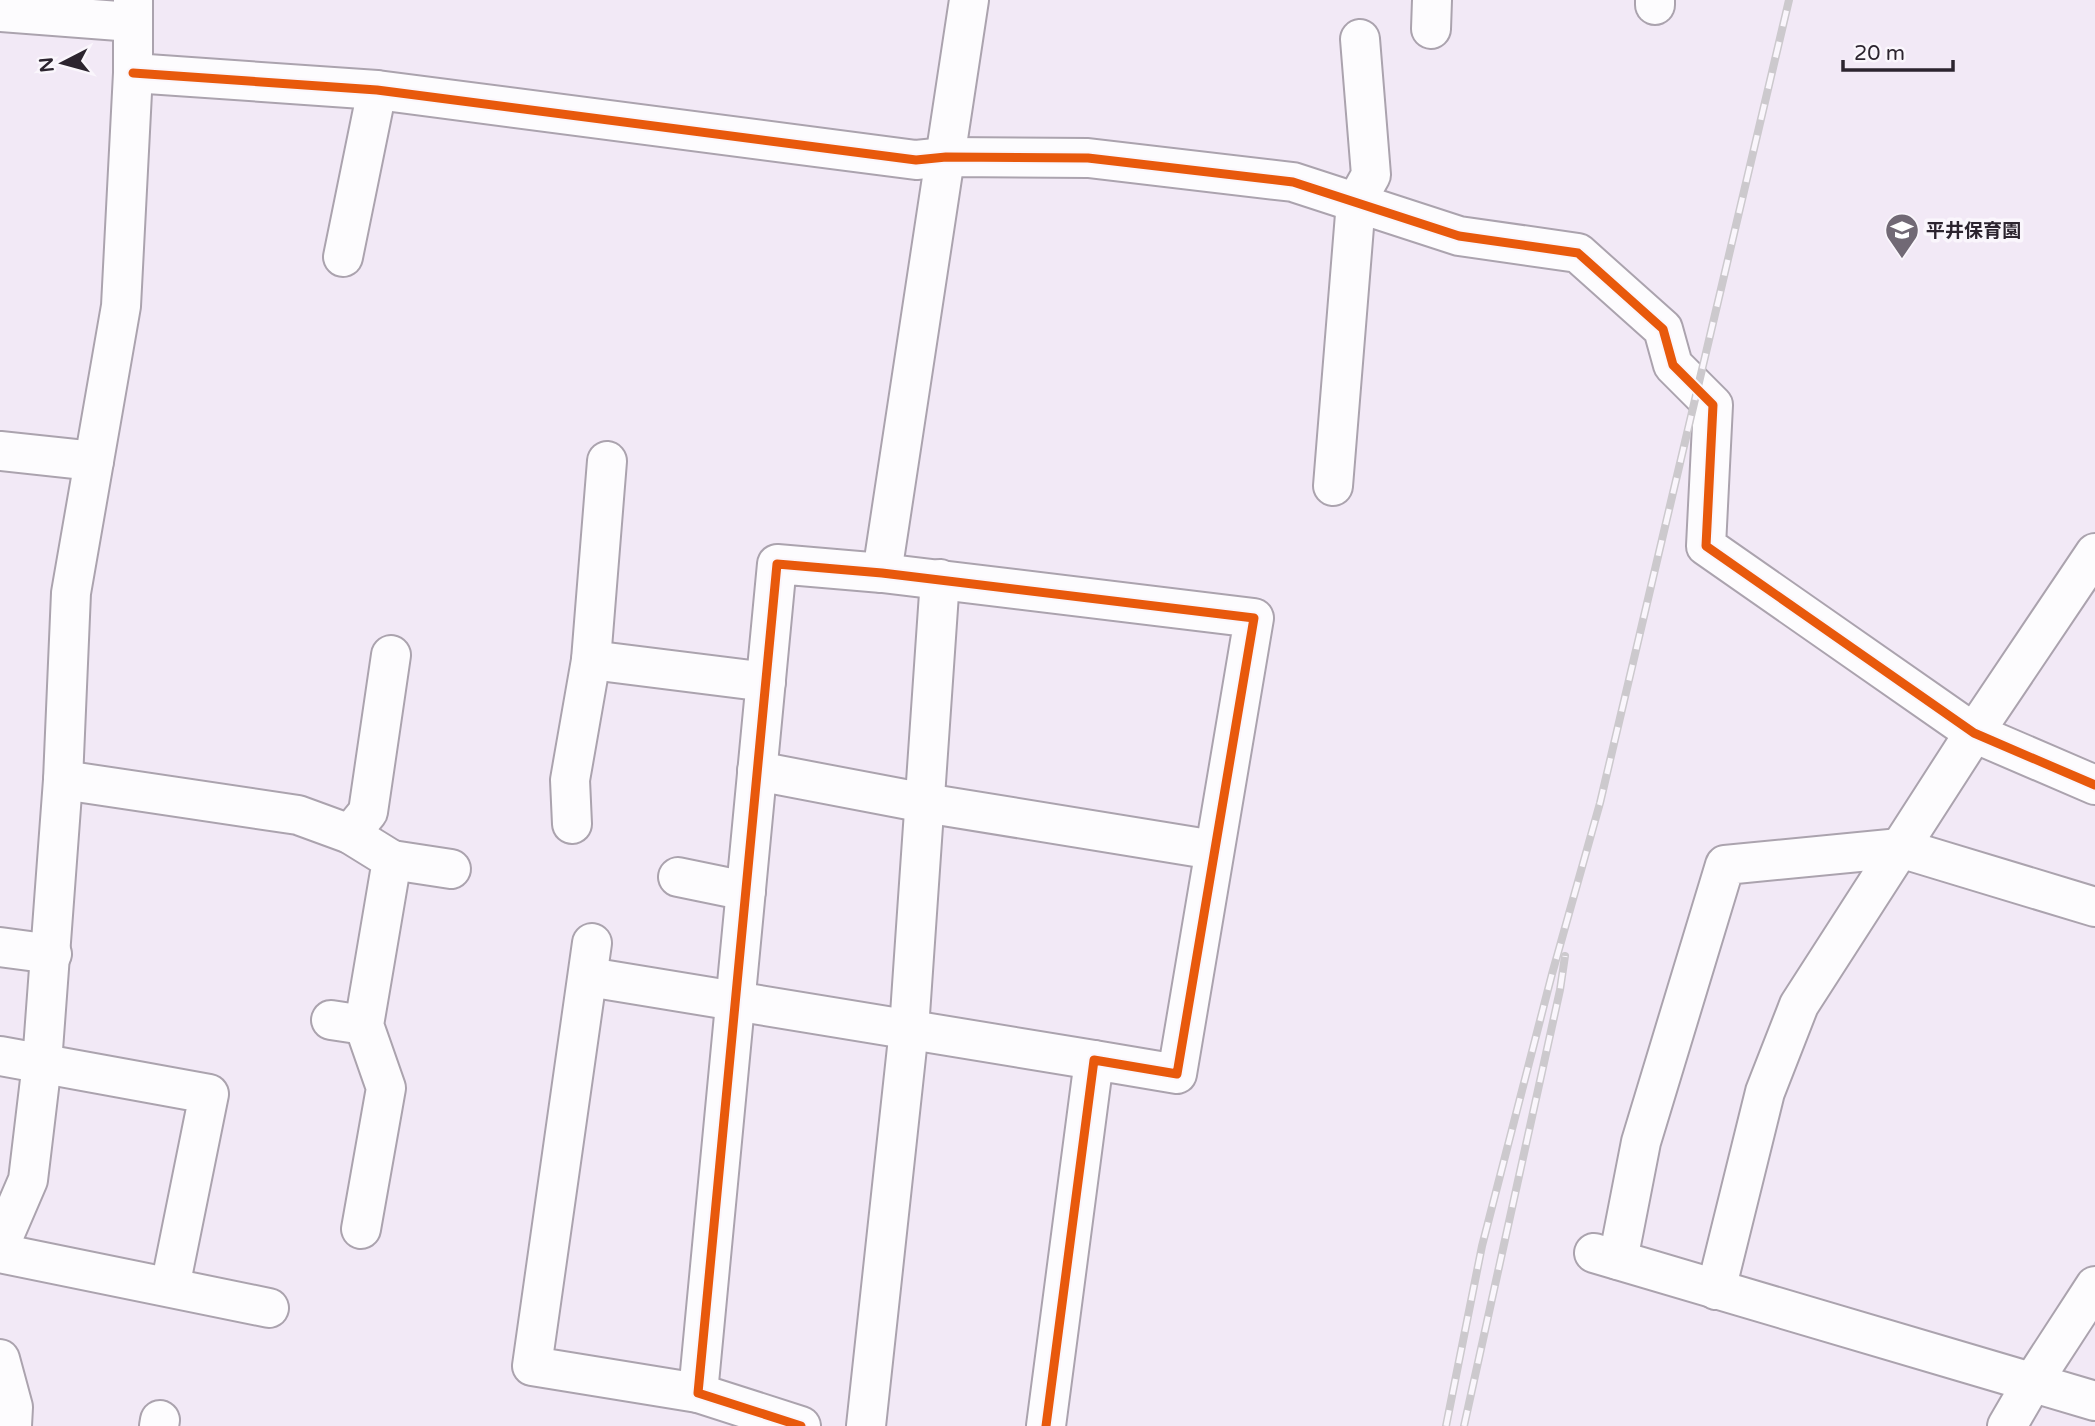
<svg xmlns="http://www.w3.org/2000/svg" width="2095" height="1426" viewBox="0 0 2095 1426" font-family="'Varela Round','Noto Sans JP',sans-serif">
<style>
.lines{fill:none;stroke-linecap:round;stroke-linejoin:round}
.street-casing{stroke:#aba3ae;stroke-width:42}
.street{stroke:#fdfcfe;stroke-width:38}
.rail-casing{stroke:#ccc9cd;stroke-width:8}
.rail{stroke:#faf6fc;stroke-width:5;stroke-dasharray:16;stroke-linecap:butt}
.cycleway-casing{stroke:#faf6fc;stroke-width:13}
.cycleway{stroke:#e8590c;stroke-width:9}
.labels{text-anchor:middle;stroke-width:7;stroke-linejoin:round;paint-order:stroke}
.poi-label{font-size:19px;font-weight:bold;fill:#2c242f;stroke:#faf6fc;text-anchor:start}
</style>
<rect width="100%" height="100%" fill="#f2e9f6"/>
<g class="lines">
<g class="street-casing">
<g id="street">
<polyline points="1655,0 1655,5"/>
<polyline points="0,12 132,22"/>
<polyline points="1431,29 1432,0"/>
<polyline points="133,73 377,90 916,160 946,157 1088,158 1293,182 1459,236 1578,253 1663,329 1673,365 1713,405 1706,546 1974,733 2095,785"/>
<polyline points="343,257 377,90"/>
<polyline points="0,451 94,461"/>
<polyline points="1333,486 1356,202 1371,175 1360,39"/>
<polyline points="882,573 969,0"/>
<polyline points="591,660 766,682"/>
<polyline points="757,771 925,803 1214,850"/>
<polyline points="63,780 298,815 350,834 392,860 364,1025 386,1088 361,1229"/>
<polyline points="572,824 570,780 591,660 607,461"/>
<polyline points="350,834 368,812 391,655"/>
<polyline points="392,860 451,869"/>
<polyline points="678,877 746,891"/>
<polyline points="592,943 532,1366 698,1393"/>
<polyline points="0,947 52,954"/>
<polyline points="589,977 1094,1060"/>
<polyline points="331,1020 364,1025"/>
<polyline points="0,1056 209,1094 170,1287"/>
<polyline points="0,1245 28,1180 42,1063 63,780 71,593 121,306 133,73 133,0"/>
<polyline points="0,1253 269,1308"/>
<polyline points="1594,1253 2095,1401"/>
<polyline points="1618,1260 1641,1142 1725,865 1900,848 2095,907"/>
<polyline points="1716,1290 1765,1092 1799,1005 1974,733 2095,553"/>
<polyline points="0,1359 13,1407 12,1426"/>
<polyline points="159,1426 160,1420"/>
<polyline points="801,1426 698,1393 777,564 882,573 1254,618 1177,1074 1094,1060 1046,1426"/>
<polyline points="866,1426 909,1029 940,579"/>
<polyline points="2007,1426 2032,1383 2095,1286"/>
</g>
</g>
<use href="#street" class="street"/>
<g class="rail-casing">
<g id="rail">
<polyline points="1446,1426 1482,1246 1552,974 1600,803 1789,0"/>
<polyline points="1464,1426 1560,990 1565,956"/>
</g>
</g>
<use href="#rail" class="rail"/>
<g class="cycleway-casing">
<g id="cycleway">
<polyline points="133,73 377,90 916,160 946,157 1088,158 1293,182 1459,236 1578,253 1663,329 1673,365 1713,405 1706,546 1974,733 2095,785"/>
<polyline points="801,1426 698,1393 777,564 882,573 1254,618 1177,1074 1094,1060 1046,1426"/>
</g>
</g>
<use href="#cycleway" class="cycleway"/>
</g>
<defs>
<g id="school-pin" transform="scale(1.75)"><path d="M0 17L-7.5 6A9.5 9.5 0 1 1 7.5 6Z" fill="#716975" stroke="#faf6fc"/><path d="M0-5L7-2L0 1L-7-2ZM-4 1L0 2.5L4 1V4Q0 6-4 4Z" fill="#fff"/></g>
</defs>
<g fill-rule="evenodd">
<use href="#school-pin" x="1902" y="230"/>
</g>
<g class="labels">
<g class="poi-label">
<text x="1926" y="237">平井保育園</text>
</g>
</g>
<g transform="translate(63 63) rotate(264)" stroke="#faf6fc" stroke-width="5" paint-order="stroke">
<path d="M0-5L12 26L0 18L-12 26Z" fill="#2c242f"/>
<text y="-10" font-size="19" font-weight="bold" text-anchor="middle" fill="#2c242f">N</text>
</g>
<path d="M1843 60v10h110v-10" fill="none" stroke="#2c242f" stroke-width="3.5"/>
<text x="1854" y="60" font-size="21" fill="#2c242f" stroke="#faf6fc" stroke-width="5" paint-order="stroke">20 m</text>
</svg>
